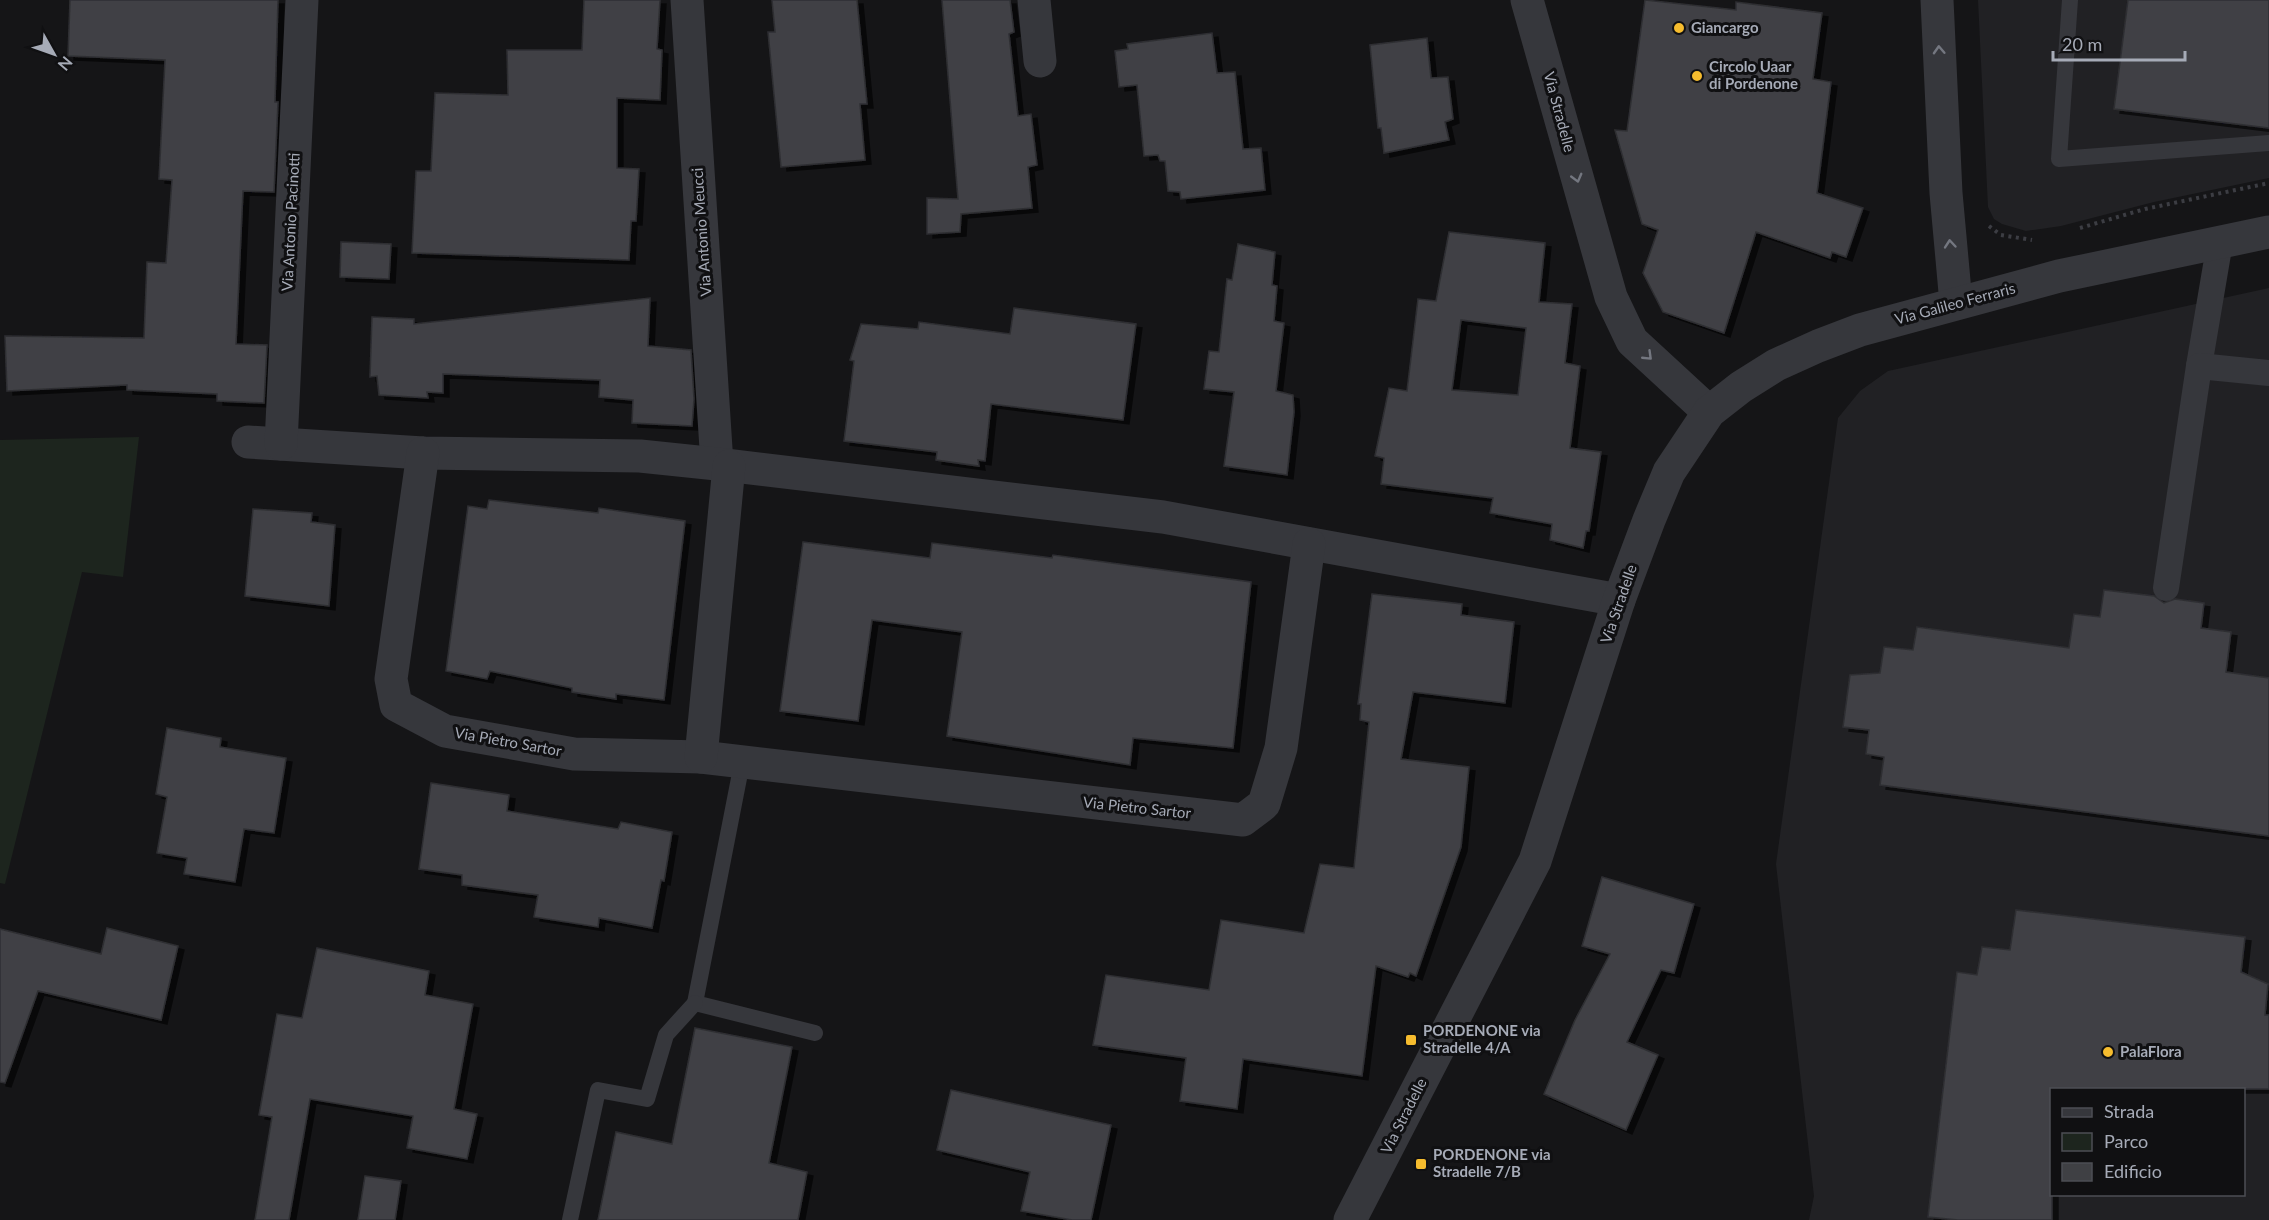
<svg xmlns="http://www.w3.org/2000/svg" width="2269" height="1220" viewBox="0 0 2269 1220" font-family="Lato,sans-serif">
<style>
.built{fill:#212124;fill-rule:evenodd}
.green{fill:#1d251e}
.building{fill:#3f4044;stroke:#2f2f33;stroke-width:1.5;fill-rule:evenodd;filter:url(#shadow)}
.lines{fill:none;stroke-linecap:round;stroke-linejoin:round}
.path{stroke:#3c3d43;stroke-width:4;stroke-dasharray:3 4.5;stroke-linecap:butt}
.service{stroke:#36373c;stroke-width:16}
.pedestrian{stroke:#36373c;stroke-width:26}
.minor{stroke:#36373c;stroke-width:33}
.oneway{stroke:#747780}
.poi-dot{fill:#f6bc2e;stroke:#101012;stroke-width:2}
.labels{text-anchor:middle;stroke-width:6;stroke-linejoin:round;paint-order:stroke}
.poi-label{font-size:15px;font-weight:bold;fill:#a6abb7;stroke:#101012;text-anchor:start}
.street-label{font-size:15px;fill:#a6abb7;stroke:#101012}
</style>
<defs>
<filter id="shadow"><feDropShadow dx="6" dy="4" stdDeviation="0" flood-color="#0009"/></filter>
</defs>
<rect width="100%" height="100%" fill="#151517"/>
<g class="built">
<polygon points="1978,0 2269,0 2269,178 2154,202 2061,226 2026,231 2002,224 1994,219 1988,207"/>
<path d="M2269,288v932h-460l5,-24 -38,-332 62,-446 22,-27 28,-20zM2052,1090h192v104h-192z"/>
</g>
<polygon class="green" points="139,437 123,577 82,572 5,884 0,883 0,440"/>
<g class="building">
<polygon points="70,0 278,0 275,102 278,102 274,192 243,191 236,344 267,345 264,403 217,401 217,394 127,390 127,385 7,391 5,336 144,338 147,262 166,263 172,180 159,179 165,60 68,56"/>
<polygon points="584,0 660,0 657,49 662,50 660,100 617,98 617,168 639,169 636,221 631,221 629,260 412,253 416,171 431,171 435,93 508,95 507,50 582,50"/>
<polygon points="772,0 857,0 867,104 860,104 865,160 781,167 768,32 775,32"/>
<polygon points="942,0 1010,0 1014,32 1009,34 1018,116 1031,114 1037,165 1028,167 1032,208 961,214 960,232 927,234 927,198 958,199"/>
<polygon points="1645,0 1736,10 1736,2 1822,13 1813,79 1831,82 1817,193 1863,208 1846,257 1832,252 1830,258 1756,232 1724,333 1663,312 1643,273 1658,230 1642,224 1615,130 1627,131"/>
<polygon points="2128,0 2269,0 2269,128 2114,109"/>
<polygon points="1212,33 1217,73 1235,72 1243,149 1261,148 1265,190 1181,199 1180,192 1168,191 1165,161 1160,161 1158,155 1144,156 1137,85 1119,87 1115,51 1128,49 1127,44"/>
<polygon points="1427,38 1431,78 1448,77 1453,119 1445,122 1449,140 1384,153 1381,128 1378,128 1370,45"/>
<path d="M1449,232l96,11 -6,59 33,2 -7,59 15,3 -10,82 31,4 -12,79h-3l-3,17 -33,-8 2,-16 -62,-11 3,-15 -112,-14 3,-26 -9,-2 14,-68 18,3 11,-92 18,2zM1461,320l65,8 -8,67 -66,-5z"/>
<polygon points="341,242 391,244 389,279 340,277"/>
<polygon points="1238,244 1275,252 1272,285 1277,286 1274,321 1284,323 1276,391 1293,395 1294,412 1287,475 1224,466 1234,392 1204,389 1209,351 1219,352 1227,279 1232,280"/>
<polygon points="650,298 648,346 691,350 694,399 692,426 632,423 633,400 599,397 600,380 443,374 443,393 427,392 428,398 379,395 377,376 370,377 372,317 414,319 414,324"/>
<polygon points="1014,308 1136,324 1123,420 991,404 985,461 978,460 979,466 936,460 937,452 844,441 854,361 850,360 861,324 918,329 919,322 1010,334"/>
<polygon points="489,500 598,513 599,508 685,521 664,700 616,694 616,699 572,692 572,688 490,671 487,679 446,671 468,506 487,509"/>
<polygon points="253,509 312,513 311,522 335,525 329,606 245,596"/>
<polygon points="803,542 930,558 932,543 1052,558 1053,555 1251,582 1233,748 1133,738 1130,765 947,736 962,632 872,620 858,721 780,711"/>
<polygon points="2104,590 2154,596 2164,603 2175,599 2204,603 2201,628 2231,632 2226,672 2269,678 2269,836 1880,785 1884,757 1866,754 1869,730 1843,727 1850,675 1880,673 1884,647 1913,650 1917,627 2069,648 2074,614 2100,617"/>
<polygon points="1372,594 1462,604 1461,615 1514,622 1505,703 1413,692 1401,759 1469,767 1461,847 1416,976 1410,973 1408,977 1376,966 1362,1076 1243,1059 1237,1109 1180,1101 1186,1058 1093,1045 1106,975 1209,990 1221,920 1304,933 1320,864 1354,868 1369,722 1360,720 1361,704 1358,704"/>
<polygon points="167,728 221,738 220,747 286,758 274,833 244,829 235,882 184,874 187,858 157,853 167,797 156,794"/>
<polygon points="431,783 509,795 507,811 618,829 621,822 672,832 664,881 661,880 652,928 599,918 598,927 534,917 538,895 462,885 462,875 419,869"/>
<polygon points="1602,877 1694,904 1674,973 1661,970 1627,1042 1658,1055 1626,1130 1544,1094 1575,1020 1610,954 1582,946"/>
<polygon points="2016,910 2245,937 2241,972 2268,984 2265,1015 2269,1015 2269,1089 2052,1089 2052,1220 1958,1220 1928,1217 1957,972 1977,975 1982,947 2010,950"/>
<polygon points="107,928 178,946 161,1020 38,991 5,1083 0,1082 0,929 101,954"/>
<polygon points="317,948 429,971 425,995 473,1004 454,1109 477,1114 467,1159 407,1148 413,1116 310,1099 289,1220 255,1220 272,1117 259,1115 277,1014 302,1018"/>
<polygon points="695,1028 792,1047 769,1163 807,1172 798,1220 598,1220 616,1132 672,1144"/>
<polygon points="951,1090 1111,1125 1091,1220 1072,1220 1021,1211 1030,1172 937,1150"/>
<polygon points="365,1176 401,1181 395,1220 358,1220"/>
</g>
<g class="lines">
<g class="path">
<polyline points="1989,226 2001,235 2032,240"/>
<polyline points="2080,228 2145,209 2269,183"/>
</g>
<g class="service">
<polyline points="2070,0 2059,159 2269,143"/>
<polyline points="742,763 695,1003 815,1033"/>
<polyline points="570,1220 598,1090 647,1099 666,1035 695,1003"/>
</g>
<g class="pedestrian">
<polyline points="2199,366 2220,242"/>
<polyline points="2166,588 2199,366 2269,373"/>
</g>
<g class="minor">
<polyline points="687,0 717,464"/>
<polyline points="1034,0 1040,61"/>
<polyline points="1527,0 1611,297 1632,341 1709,412"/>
<polyline points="1937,0 1946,193 1956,303"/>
<polyline points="248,442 423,453 640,456 717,464 1163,517 1619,600"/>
<polyline points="281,444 302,0"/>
<polyline points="423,453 391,679 396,705 445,731 574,754 701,757 1243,820 1264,804 1281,748 1309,544"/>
<polyline points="701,757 729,466"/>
<polyline points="1350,1220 1535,861 1619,600 1649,520 1669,472 1709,412 1741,387 1776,365 1818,346 1860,330 2059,276 2269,232"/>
</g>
</g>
<defs><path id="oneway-chevron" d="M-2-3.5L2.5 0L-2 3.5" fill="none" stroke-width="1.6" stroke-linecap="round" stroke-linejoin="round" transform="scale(1.5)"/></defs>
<g class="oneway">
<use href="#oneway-chevron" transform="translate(1939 50) rotate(-93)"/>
<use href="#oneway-chevron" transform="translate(1577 178) rotate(75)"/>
<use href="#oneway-chevron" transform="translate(1950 244) rotate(-95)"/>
<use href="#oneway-chevron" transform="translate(1648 356) rotate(44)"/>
</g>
<g class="poi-dot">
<circle cx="1679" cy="28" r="6"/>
<circle cx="1697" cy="76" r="6"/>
<rect x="1405" y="1034" width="12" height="12" rx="3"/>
<circle cx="2108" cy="1052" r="6"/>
<rect x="1415" y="1158" width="12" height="12" rx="3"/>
</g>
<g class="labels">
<g class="poi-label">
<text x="1691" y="33">Giancargo</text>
<text x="1709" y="72">Circolo Uaar<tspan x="1709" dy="17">di Pordenone</tspan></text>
<text x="1423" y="1036">PORDENONE via<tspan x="1423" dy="17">Stradelle 4/A</tspan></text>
<text x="2120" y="1057">PalaFlora</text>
<text x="1433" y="1160">PORDENONE via<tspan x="1433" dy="17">Stradelle 7/B</tspan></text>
</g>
<g class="street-label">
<text transform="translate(1559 112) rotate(75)" y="5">Via Stradelle</text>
<text transform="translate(291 222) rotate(-87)" y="5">Via Antonio Pacinotti</text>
<text transform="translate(702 232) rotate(-94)" y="5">Via Antonio Meucci</text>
<text transform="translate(1955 304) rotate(-15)" y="5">Via Galileo Ferraris</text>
<text transform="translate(1619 604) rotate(-71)" y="5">Via Stradelle</text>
<text transform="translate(508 742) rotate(10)" y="5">Via Pietro Sartor</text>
<text transform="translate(1137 808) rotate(6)" y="5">Via Pietro Sartor</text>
<text transform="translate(1404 1116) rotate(-63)" y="5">Via Stradelle</text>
</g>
</g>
<rect x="2050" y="1088" width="195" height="108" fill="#101012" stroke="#4c4e54" stroke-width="1.5"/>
<rect x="2062" y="1108" width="30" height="9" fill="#36373c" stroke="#4c4e54" stroke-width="1.5"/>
<text x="2104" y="1118" font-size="18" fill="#a6abb7">Strada</text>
<rect x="2062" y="1133" width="30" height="18" fill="#1d251e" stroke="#4c4e54" stroke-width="1.5"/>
<text x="2104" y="1148" font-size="18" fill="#a6abb7">Parco</text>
<rect x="2062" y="1163" width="30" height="18" fill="#3f4044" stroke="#4c4e54" stroke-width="1.5"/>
<text x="2104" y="1178" font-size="18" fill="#a6abb7">Edificio</text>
<g transform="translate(54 54) rotate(130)" stroke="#101012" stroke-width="4.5" paint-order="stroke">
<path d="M0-4.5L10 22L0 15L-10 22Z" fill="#a6abb7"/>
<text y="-9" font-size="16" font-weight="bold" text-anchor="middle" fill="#a6abb7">N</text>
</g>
<path d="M2053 51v9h132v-9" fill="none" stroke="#a6abb7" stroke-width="3"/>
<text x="2062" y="51" font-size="18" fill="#a6abb7" stroke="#101012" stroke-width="4.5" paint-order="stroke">20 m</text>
</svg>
